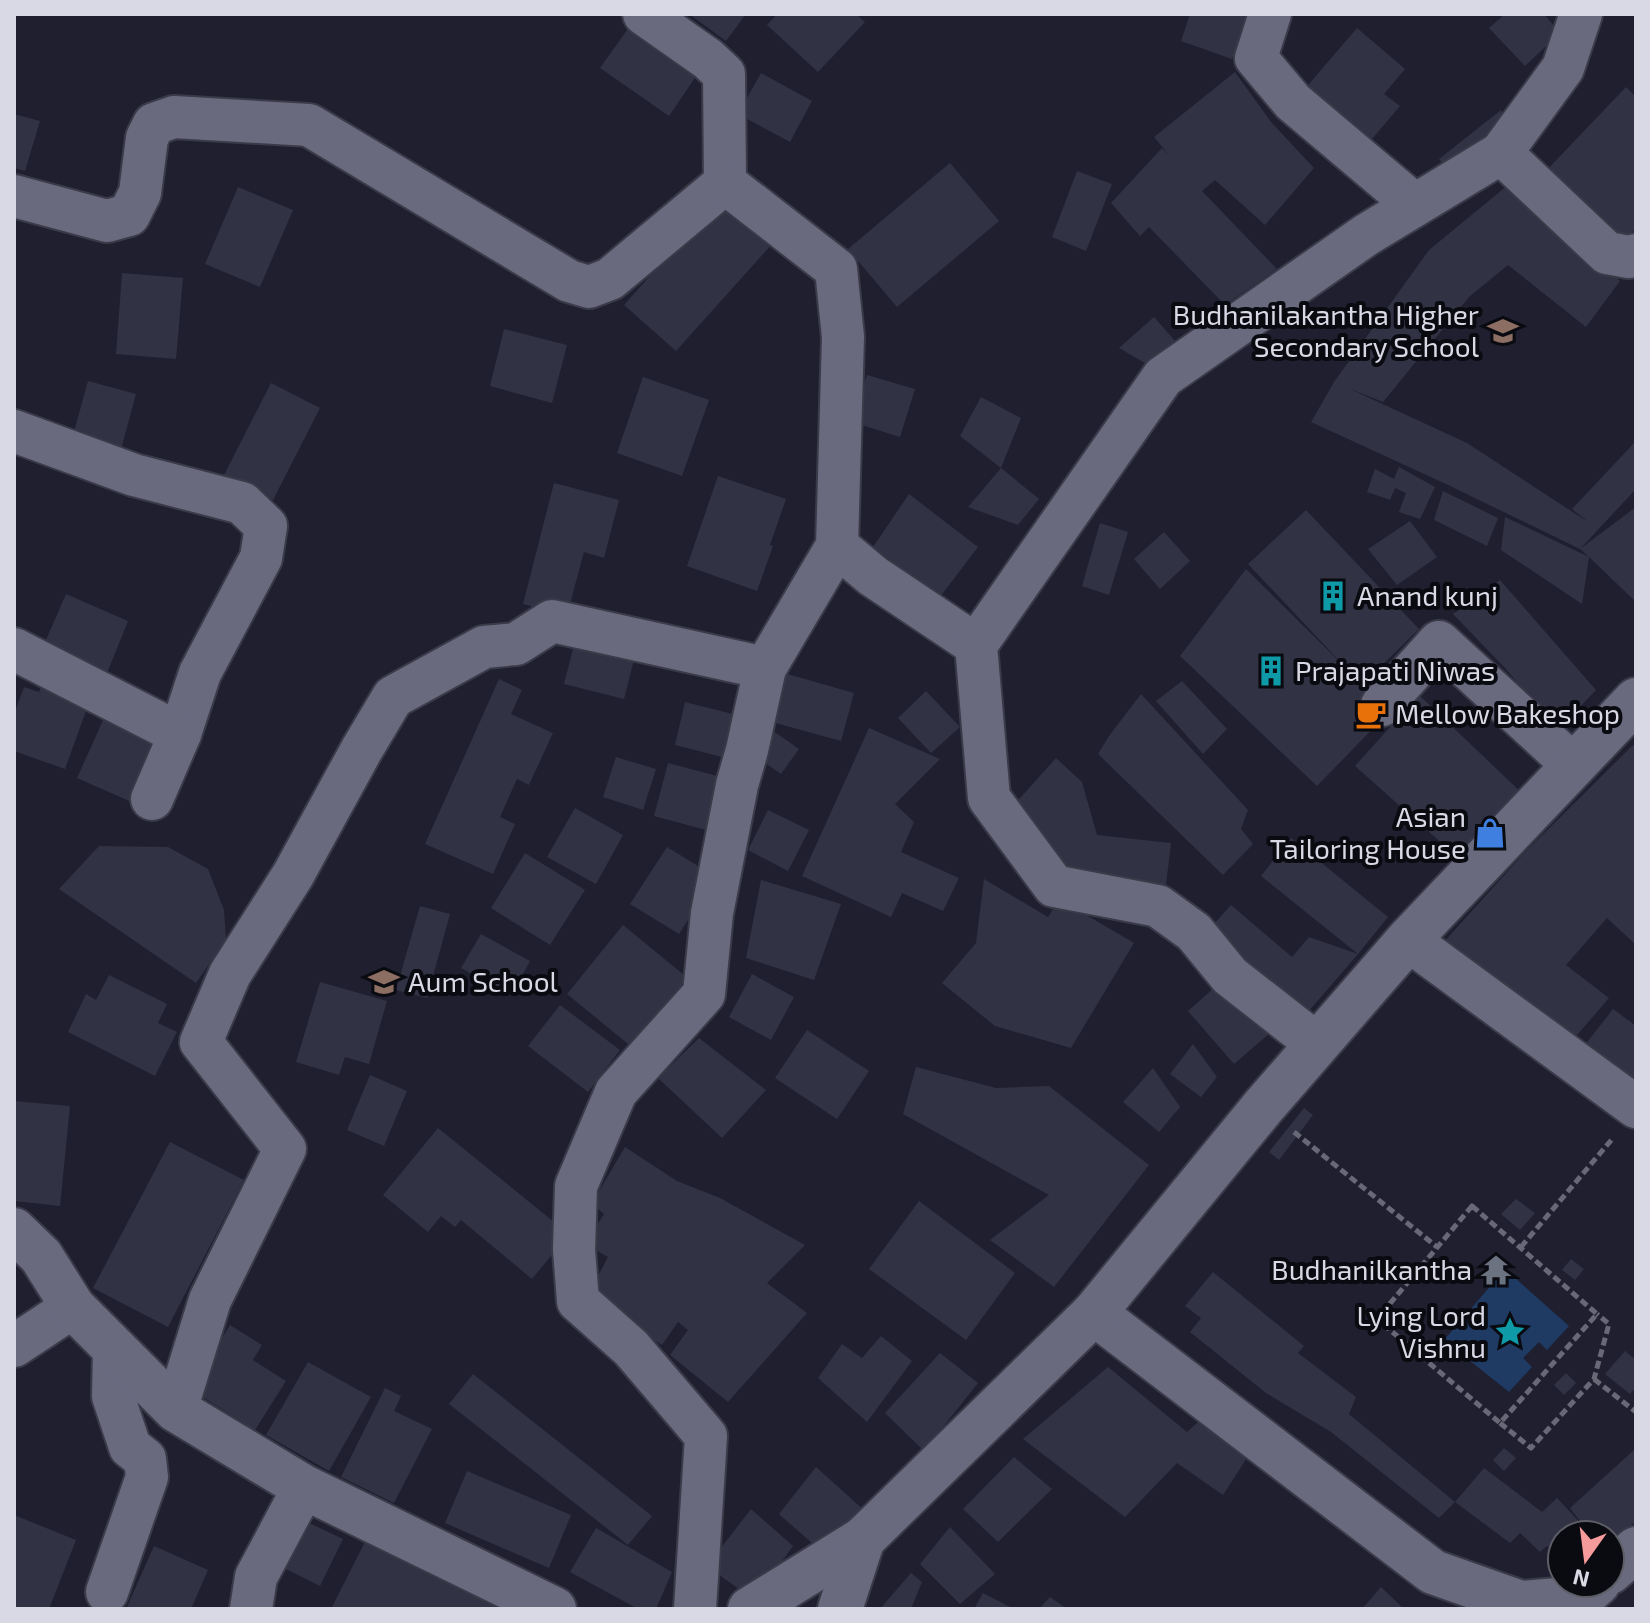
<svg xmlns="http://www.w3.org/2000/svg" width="1650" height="1623" viewBox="0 0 1650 1623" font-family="'Exo 2',sans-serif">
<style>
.water{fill:#1f3a63}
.building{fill:#323245}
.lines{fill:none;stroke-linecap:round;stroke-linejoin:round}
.street-casing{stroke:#3b3a49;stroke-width:46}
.secondary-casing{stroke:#3b3a49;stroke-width:48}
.path{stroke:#686877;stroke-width:5;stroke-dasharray:8 4;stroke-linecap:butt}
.street{stroke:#6a6a7f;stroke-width:42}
.secondary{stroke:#6a6a7f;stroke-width:44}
.labels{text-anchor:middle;stroke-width:8;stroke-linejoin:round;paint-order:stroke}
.poi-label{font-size:28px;fill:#d9d9e5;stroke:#0a0a11;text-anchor:end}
</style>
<rect width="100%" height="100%" fill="#1f1f30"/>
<polygon class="water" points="1505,1269 1569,1326 1547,1350 1539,1342 1523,1358 1532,1367 1509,1392 1444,1340"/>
<g class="building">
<polygon points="689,14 746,14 726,41"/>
<polygon points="777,14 856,14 865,22 818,72 767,25"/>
<polygon points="1190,14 1247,14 1232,59 1181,41"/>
<polygon points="1505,14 1544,14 1560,33 1525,66 1489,28"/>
<polygon points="637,16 705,63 669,116 600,68"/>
<polygon points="1357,28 1405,69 1384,94 1400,106 1366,146 1303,91"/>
<polygon points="1235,72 1271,122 1314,168 1265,225 1215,180 1202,191 1277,269 1225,305 1149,227 1140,236 1111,203 1162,148 1169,155 1154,137"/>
<polygon points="761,73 812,101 790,142 738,114"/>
<polygon points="1626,87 1636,97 1636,228 1625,241 1544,173"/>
<polygon points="1501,110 1512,129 1451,176 1439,159"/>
<polygon points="14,114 40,121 25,171 14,168"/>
<polygon points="950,163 999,221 897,307 848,249"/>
<polygon points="1077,171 1112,184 1086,251 1052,237"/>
<polygon points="1508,185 1620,281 1586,327 1508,265 1469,297 1383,402 1348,388 1467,443 1588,522 1572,509 1636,441 1636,489 1580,549 1636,507 1636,602 1589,557 1582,604 1501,550 1505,517 1589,557 1580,549 1446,484 1311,422 1334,382 1429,250"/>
<polygon points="238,187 293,210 260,287 205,264"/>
<polygon points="721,196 773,243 676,351 624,305"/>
<polygon points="122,273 183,278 176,359 116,354"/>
<polygon points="1154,317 1176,342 1150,366 1119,348"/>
<polygon points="504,329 567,345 552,403 490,386"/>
<polygon points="867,375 915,389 900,437 852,422"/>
<polygon points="643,377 709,400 682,476 617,453"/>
<polygon points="88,381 136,394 120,453 72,439"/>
<polygon points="271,383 320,408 273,500 224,475"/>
<polygon points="981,397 1021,418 1001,468 1039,499 1018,525 968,507 1001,468 960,436"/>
<polygon points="1399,467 1435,487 1420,519 1399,512 1406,493 1395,488 1390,500 1367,492 1375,469 1394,479"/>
<polygon points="718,476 786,499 770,545 773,546 757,591 687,566"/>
<polygon points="554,483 619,500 604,558 584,552 567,615 523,604"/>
<polygon points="1443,491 1498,518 1487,546 1434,520"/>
<polygon points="909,494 978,547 940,597 873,547"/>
<polygon points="1306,510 1419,629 1362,685 1389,712 1317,786 1180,656 1246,569 1347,669 1248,564"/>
<polygon points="1410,521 1437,557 1397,585 1368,549"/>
<polygon points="1100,523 1128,532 1109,595 1082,586"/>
<polygon points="1164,532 1190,561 1160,589 1134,559"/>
<polygon points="1500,580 1596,690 1557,731 1505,668 1453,614"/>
<polygon points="66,594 128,621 105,678 39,656"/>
<polygon points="576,637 636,652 624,699 564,684"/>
<polygon points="784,673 854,693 841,741 772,722"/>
<polygon points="499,679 522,690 511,714 553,733 529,785 517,779 500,817 515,824 493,874 425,844"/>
<polygon points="43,680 91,697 65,769 14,751 14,714 24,687 39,692"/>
<polygon points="1182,681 1227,729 1203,754 1156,701"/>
<polygon points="926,691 960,727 931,753 898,718"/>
<polygon points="1141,694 1248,810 1241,829 1253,844 1223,875 1098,754 1109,736"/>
<polygon points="1419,695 1526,797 1463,862 1355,766"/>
<polygon points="685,702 737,715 726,758 675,745"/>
<polygon points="105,716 163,742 136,804 77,778"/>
<polygon points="769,728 799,749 781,774 751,753"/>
<polygon points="869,728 940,759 895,804 914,822 901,852 959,878 943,911 902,893 891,917 802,876"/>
<polygon points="1633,745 1636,750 1636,945 1607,918 1566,965 1609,998 1572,1041 1442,944 1527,850"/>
<polygon points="616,757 656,769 643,810 603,797"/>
<polygon points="1056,758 1082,782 1097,835 1171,843 1166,885 1055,874 1012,807"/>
<polygon points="668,763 721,777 706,830 654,816"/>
<polygon points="575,808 623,835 596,884 547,857"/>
<polygon points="768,810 809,830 788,871 748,850"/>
<polygon points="1291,838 1388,917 1358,954 1302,1019 1204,935 1231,905 1292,957 1309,937 1358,954 1261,876"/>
<polygon points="99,846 168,847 208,869 224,910 226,940 196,983 59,889"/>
<polygon points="667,847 716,877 679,934 630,904"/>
<polygon points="525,853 585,890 550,945 491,908"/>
<polygon points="984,879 1048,917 1059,899 1134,943 1071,1048 995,1026 942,983 976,943"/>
<polygon points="761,880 841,904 814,980 746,958"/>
<polygon points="420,906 450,914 427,998 396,990"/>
<polygon points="623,925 690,980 633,1048 567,994"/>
<polygon points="481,934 530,961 511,996 461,968"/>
<polygon points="752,974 794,997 771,1040 729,1017"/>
<polygon points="109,975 167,1004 158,1023 177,1032 155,1076 68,1032 86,994 96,1000"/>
<polygon points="1223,980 1270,1033 1234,1064 1188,1011"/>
<polygon points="320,982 387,1001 369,1064 345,1057 339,1075 296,1062"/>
<polygon points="560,1005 620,1050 588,1092 528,1046"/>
<polygon points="1613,1009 1636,1026 1636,1087 1581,1050"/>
<polygon points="807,1030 869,1071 837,1119 775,1078"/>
<polygon points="699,1038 766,1090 722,1138 658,1078"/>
<polygon points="1193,1044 1217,1077 1201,1097 1170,1074"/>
<polygon points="916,1067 996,1088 1049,1086 1149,1165 1054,1287 990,1240 1049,1195 903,1114"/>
<polygon points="1153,1068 1180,1107 1159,1132 1123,1102"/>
<polygon points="370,1075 407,1091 384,1146 347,1130"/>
<polygon points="14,1101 70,1106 60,1206 14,1201"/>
<polygon points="1304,1108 1313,1115 1279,1160 1269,1152"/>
<polygon points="438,1128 569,1234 532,1279 461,1220 455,1227 441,1216 428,1232 383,1195"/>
<polygon points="170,1142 244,1180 168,1327 93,1288"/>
<polygon points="625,1147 677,1181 720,1198 805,1245 767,1283 807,1313 728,1402 670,1355 688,1330 678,1322 662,1345 586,1299 608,1257 585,1244 604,1214 592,1203"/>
<polygon points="1516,1199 1535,1213 1520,1230 1501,1214"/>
<polygon points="919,1201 1015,1273 966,1340 869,1269"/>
<polygon points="1571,1259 1584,1269 1575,1280 1562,1270"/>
<polygon points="1213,1272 1304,1346 1298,1353 1356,1397 1349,1414 1455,1502 1439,1518 1331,1432 1266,1393 1190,1332 1201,1318 1185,1306"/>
<polygon points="230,1325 262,1345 253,1360 286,1381 255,1430 190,1389"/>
<polygon points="881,1336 912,1361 867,1422 818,1378 842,1344 862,1358"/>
<polygon points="1625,1351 1636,1360 1636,1387 1630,1394 1605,1374"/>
<polygon points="940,1353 978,1383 924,1451 885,1413"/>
<polygon points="308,1362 371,1397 329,1471 266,1435"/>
<polygon points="1108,1367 1187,1432 1207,1414 1252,1450 1223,1495 1177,1463 1125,1517 1023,1439"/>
<polygon points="1566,1373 1576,1383 1564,1395 1554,1385"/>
<polygon points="473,1374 652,1516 628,1545 449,1404"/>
<polygon points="385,1388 401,1396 394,1411 432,1429 394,1503 341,1477"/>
<polygon points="1504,1448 1516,1458 1504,1471 1493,1460"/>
<polygon points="1634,1450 1636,1452 1636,1521 1610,1545 1610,1535 1562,1535 1562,1557 1547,1546 1540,1552 1520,1533 1510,1543 1455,1502 1484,1468 1542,1512 1557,1498 1587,1530 1570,1508"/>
<polygon points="1014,1457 1052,1489 998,1542 963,1509"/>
<polygon points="816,1467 866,1512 829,1558 779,1514"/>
<polygon points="467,1471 571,1515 549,1568 445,1523"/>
<polygon points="751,1509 793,1546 754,1600 707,1566"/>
<polygon points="14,1515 76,1540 49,1609 18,1609 14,1607"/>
<polygon points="305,1521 343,1539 320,1586 282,1567"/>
<polygon points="950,1527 995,1574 960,1604 920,1564"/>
<polygon points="372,1528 514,1609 331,1609"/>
<polygon points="596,1528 672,1572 656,1609 638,1609 570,1572"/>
<polygon points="154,1546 208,1570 191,1609 126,1609"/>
<polygon points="911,1573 922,1582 911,1609 880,1609"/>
<polygon points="1381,1587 1404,1609 1362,1609"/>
<polygon points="983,1593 1014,1609 974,1609"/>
<polygon points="1050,1597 1067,1609 1039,1609"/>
</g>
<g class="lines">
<g class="street-casing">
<g id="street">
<polyline points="644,14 708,59 724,74 725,183"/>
<polyline points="1270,14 1256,58 1293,102 1415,205"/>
<polyline points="1501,153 1607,253 1629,257 1636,255"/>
<polyline points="14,196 107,221 129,215 140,193 147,138 154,124 174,117 309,125 569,281 589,287 610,279 725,183"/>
<polyline points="14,431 134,475 242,503 266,526 261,558 200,673 180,734"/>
<polyline points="837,546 873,576 976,645"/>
<polyline points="14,649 180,734 152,799"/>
<polyline points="1382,705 1439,642 1573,765"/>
<polyline points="1408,940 1636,1107"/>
<polyline points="1317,1044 1230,976 1194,932 1158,906 1054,886 989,798 976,645 1163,377 1366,235 1501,153 1563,68 1581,14"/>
<polyline points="14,1346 73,1307"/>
<polyline points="176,1410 210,1300 285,1149 201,1042 230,974 293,875 362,749 393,697 484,647 516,644 552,621 765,668"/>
<polyline points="107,1592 147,1477 145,1459 130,1447 113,1396 114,1349"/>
<polyline points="251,1609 256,1577 304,1487"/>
<polyline points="695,1609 706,1436 631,1348 578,1301 574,1250 576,1186 616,1092 704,994 712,913 737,785 747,750 765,668 837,546 843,337 836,269 725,183"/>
</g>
</g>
<g class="secondary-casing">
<g id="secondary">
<polyline points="14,1230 41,1256 73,1307 176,1410 304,1487 554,1609"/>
<polyline points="1094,1313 1433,1572 1521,1603 1581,1598 1598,1583"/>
<polyline points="1610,1572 1636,1549"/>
<polyline points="750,1609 863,1539"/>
<polyline points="840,1609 863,1539 1094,1313 1263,1107 1408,940 1636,700"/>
</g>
</g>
<g class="path">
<polyline points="1294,1132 1437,1247"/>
<polygon points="1472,1206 1597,1314 1500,1423 1377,1319"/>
<polyline points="1521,1247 1613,1138"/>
<polyline points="1594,1379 1636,1412"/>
<polyline points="1500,1423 1531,1448 1594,1379 1609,1324 1597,1314"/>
</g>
<use href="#street" class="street"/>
<use href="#secondary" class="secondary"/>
</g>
<defs>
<g id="school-bare" transform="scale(2.4)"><path d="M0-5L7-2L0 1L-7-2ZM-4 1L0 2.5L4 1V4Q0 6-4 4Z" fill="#8d6e63" stroke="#0a0a11" stroke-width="2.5" paint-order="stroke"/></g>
<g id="building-bare" transform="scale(2.4)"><path d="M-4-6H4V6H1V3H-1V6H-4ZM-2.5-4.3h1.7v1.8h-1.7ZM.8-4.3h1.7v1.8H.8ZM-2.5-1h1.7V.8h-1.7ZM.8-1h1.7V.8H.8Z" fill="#0f9aa8" stroke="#0a0a11" stroke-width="2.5" paint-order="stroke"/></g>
<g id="cafe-bare" transform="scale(2.4)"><path d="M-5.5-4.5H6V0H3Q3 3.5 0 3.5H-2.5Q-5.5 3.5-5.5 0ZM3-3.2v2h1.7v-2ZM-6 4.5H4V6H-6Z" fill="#e8710a" stroke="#0a0a11" stroke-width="2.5" paint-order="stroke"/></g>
<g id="shop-bare" transform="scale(2.4)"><path d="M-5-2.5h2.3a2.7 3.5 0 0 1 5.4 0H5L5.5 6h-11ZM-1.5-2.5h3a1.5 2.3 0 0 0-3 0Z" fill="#3f7fe0" stroke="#0a0a11" stroke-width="2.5" paint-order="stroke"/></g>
<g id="temple-bare" transform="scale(2.4)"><path d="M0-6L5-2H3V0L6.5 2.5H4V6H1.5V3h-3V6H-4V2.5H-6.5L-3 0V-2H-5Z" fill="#6b7280" stroke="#0a0a11" stroke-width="2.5" paint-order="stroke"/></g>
<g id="sight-bare" transform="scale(2.4)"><path d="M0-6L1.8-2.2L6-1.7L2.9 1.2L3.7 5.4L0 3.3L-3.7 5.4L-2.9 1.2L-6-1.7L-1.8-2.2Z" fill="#0f9aa8" stroke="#0a0a11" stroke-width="2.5" paint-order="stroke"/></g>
</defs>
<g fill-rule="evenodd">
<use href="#school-bare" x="1503" y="331"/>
<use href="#building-bare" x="1333" y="596"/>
<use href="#building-bare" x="1271" y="671"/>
<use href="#cafe-bare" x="1371" y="714"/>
<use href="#shop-bare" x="1490" y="833"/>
<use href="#school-bare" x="384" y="982"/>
<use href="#temple-bare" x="1496" y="1270"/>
<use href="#sight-bare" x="1510" y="1332"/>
</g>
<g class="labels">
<g class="poi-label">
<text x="1479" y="325">Budhanilakantha Higher<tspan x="1479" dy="32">Secondary School</tspan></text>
<text x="1357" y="606" text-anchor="start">Anand kunj</text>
<text x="1295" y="681" text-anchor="start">Prajapati Niwas</text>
<text x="1395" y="724" text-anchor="start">Mellow Bakeshop</text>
<text x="1466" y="827">Asian<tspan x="1466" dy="32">Tailoring House</tspan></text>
<text x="408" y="992" text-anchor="start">Aum School</text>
<text x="1472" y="1280">Budhanilkantha</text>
<text x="1486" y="1326">Lying Lord<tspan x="1486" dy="32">Vishnu</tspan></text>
</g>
</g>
<rect width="1650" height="1623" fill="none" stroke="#d9d9e5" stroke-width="32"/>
<g transform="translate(1586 1559) rotate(194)"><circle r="38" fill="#0a0a11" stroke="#5d5d66" stroke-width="2"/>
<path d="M0-6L14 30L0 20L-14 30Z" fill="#f59b9b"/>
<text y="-12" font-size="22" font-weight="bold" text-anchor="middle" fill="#d9d9e5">N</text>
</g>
</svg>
